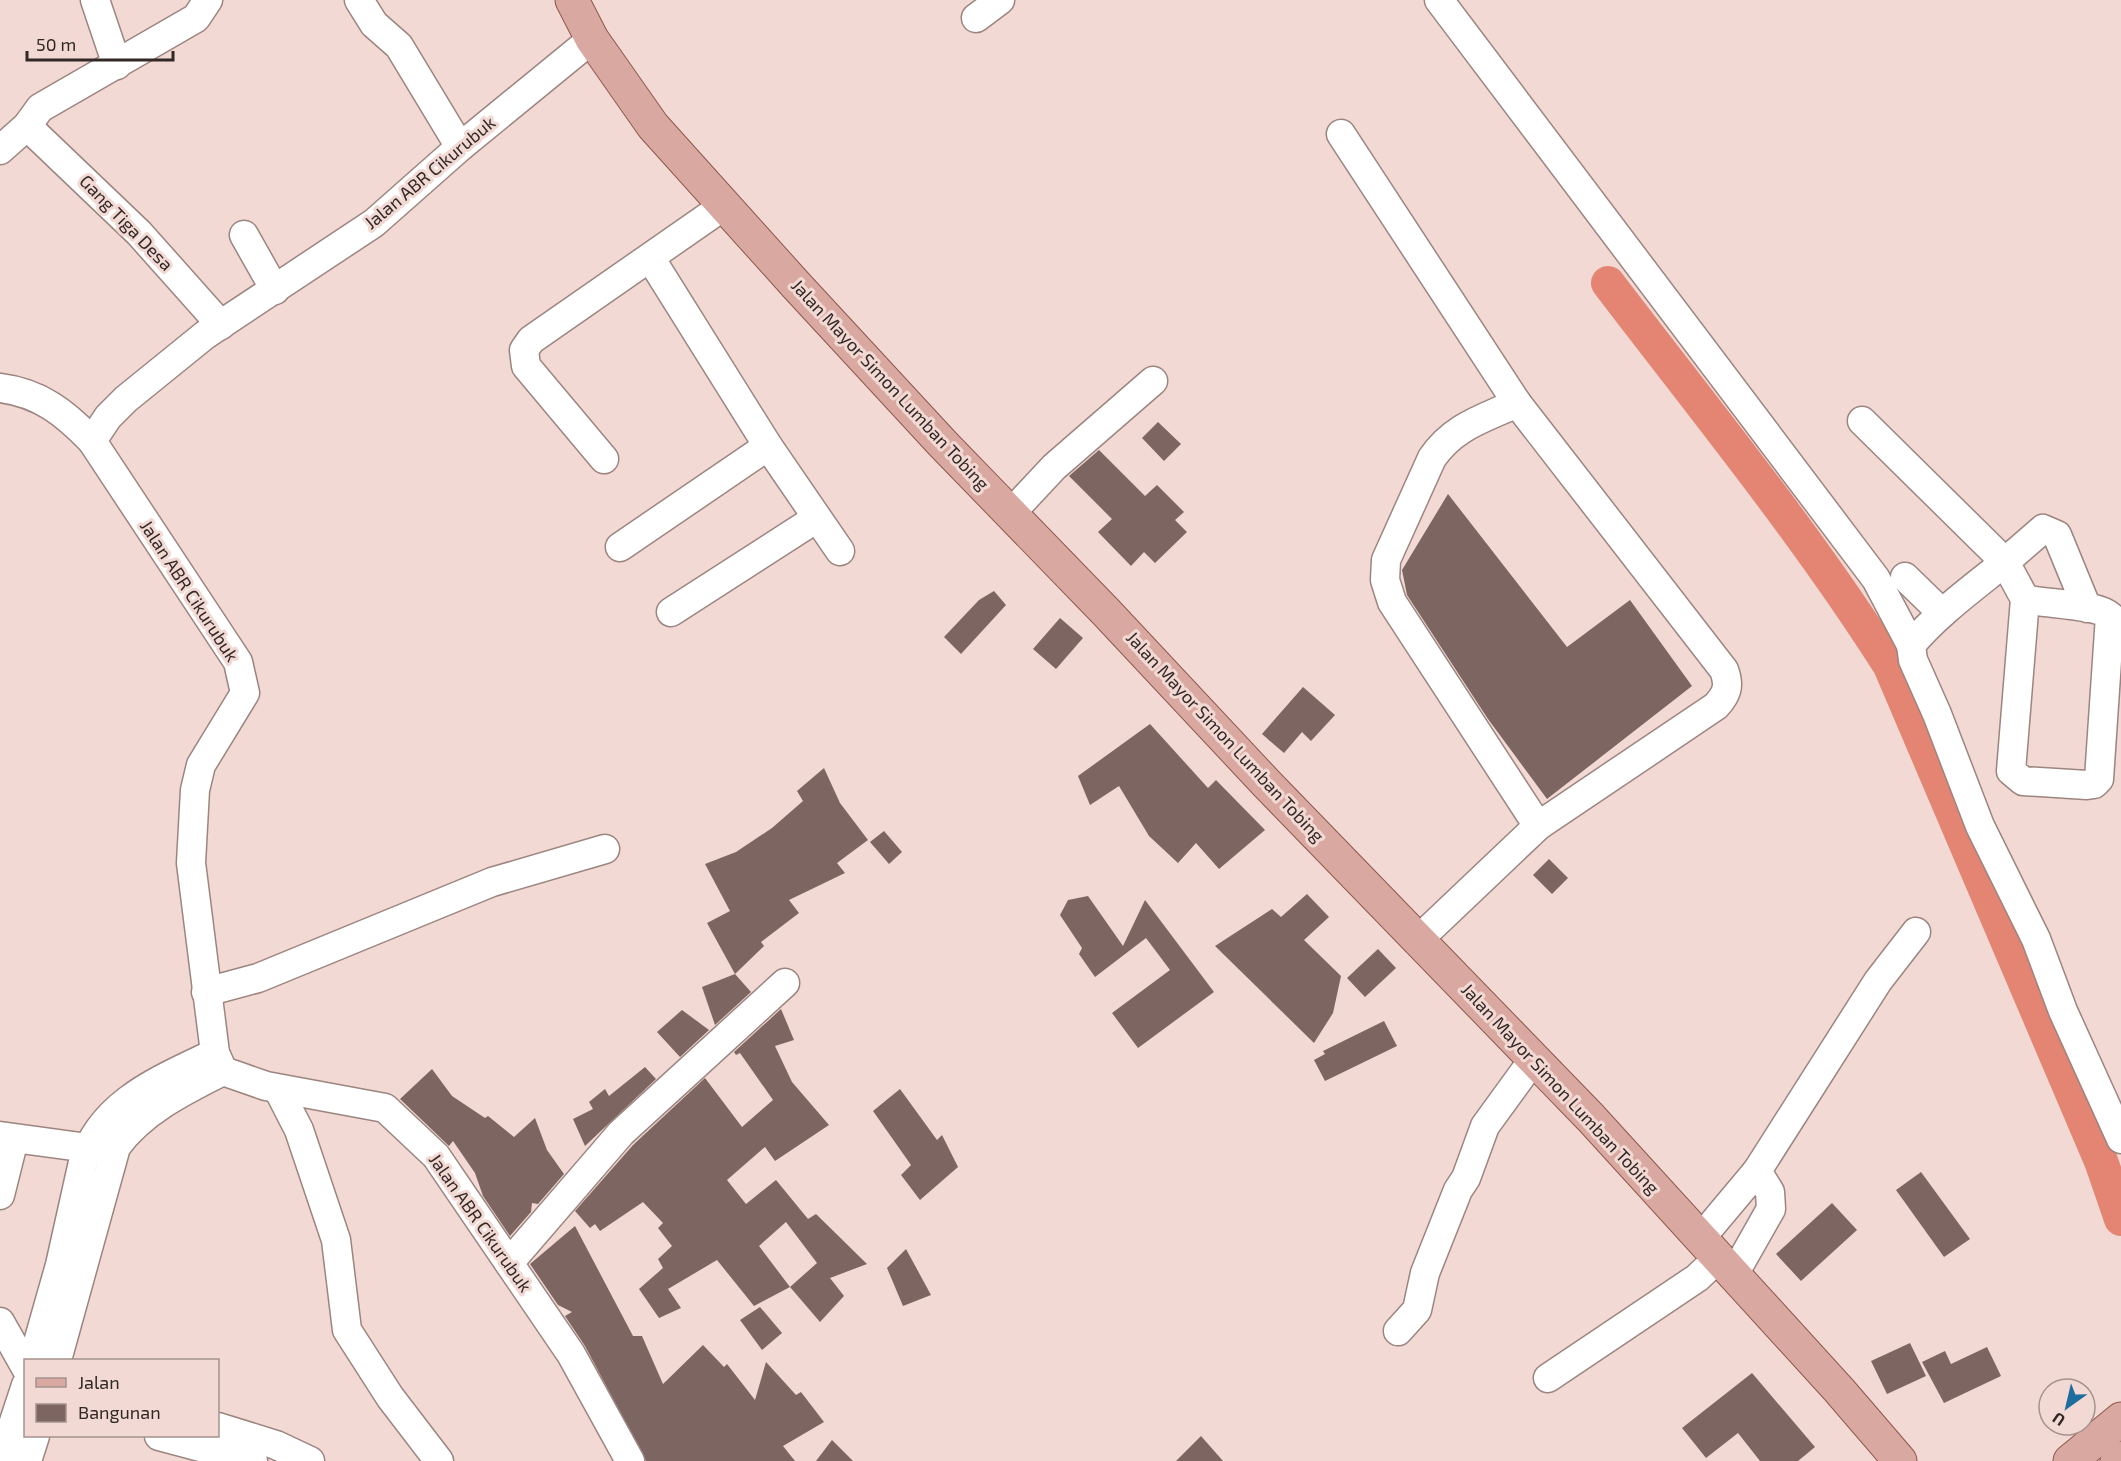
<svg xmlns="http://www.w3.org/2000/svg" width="2121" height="1461" viewBox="0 0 2121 1461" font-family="'Exo 2',sans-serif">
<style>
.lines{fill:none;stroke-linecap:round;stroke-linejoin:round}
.river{stroke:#e48472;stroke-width:34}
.building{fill:#7d6662;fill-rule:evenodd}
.minor-casing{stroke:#9c8580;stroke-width:31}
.major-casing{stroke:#8e574d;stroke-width:35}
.minor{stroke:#fff;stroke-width:28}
.major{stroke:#d9a9a1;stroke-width:33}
.labels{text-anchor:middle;stroke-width:6;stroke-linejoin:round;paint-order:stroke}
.street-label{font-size:18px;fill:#322927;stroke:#f2d9d3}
</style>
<rect width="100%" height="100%" fill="#f2d9d3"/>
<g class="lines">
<path class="river" d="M1608,283c96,126 197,249 282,383l211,495 20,58"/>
</g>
<g class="building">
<polygon points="1158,422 1181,444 1164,461 1142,438"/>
<polygon points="1099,450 1145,496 1157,485 1184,512 1175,520 1187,532 1155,563 1144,552 1131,566 1098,532 1112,519 1069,476"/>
<polygon points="1448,494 1567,647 1630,600 1692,686 1547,799 1488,719 1407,595 1402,570"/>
<polygon points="994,591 1006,605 961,654 944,637 979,600"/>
<polygon points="1060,618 1083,638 1056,669 1033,649"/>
<polygon points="1303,687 1335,715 1311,741 1302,732 1284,753 1262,734"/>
<polygon points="1150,724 1208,788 1216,780 1265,830 1219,869 1196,843 1178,863 1149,836 1119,786 1090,805 1078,776"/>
<polygon points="824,768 840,803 868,840 837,863 845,873 789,900 799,913 761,942 764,946 735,974 707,923 730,911 705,864 736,852 772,828 803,801 797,791"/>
<polygon points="884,831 902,852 889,864 870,842"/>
<polygon points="1549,859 1568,878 1552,894 1533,875"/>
<polygon points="1307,894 1329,917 1304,940 1341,976 1333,1013 1314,1043 1215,946 1272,909 1281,917"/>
<polygon points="1088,896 1123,946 1145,900 1214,992 1138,1048 1112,1013 1170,970 1146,938 1095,977 1079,954 1082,948 1060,915 1068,900"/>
<polygon points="1378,949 1396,968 1365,997 1347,978"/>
<polygon points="735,974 751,992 715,1025 702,987"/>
<path d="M781,1009l13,31 -19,6 17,36 37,43 -54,36 -10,-14 -38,33 19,24 30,-24 32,39 8,-5 51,50 -37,14 14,18 -24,26 -30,-35 -36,19 -37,-46 -49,29 13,19 -22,10 -20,-29 24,-21 -5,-9 14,-13 -14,-18 5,-5 -20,-21 -43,29 -5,-7 -5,4 -15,-17 58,-66 72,-67 37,49 31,-27 -33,-47 -4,2 -2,-3zM786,1222l31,41 -27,24 -31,-41z"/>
<polygon points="682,1010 709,1030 680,1057 657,1032"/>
<polygon points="1384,1021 1397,1046 1325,1081 1314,1060 1325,1054 1323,1051"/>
<polygon points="645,1067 656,1079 585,1146 573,1119 593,1109 589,1102 605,1089 609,1096"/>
<polygon points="432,1069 452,1096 485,1118 488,1116 514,1137 535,1118 547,1150 564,1174 538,1204 532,1203 531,1212 510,1236 483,1196 475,1173 453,1141 449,1146 400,1099"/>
<polygon points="900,1089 937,1140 942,1135 958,1167 920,1200 901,1175 911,1165 873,1111"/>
<polygon points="1921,1172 1970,1239 1944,1257 1896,1190"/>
<polygon points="1832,1203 1857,1230 1801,1281 1776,1254"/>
<polygon points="575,1226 633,1336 642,1336 663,1384 703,1345 724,1367 727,1364 755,1400 766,1362 796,1395 801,1392 824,1422 783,1446 795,1461 646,1461 585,1346 565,1316 572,1312 558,1305 530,1264"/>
<polygon points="906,1249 931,1295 903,1306 887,1268"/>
<polygon points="760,1307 782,1333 762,1350 740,1320"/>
<polygon points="1910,1343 1926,1376 1887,1394 1871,1361"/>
<polygon points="1987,1347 2001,1376 1944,1403 1922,1362 1945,1351 1951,1364"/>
<polygon points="1752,1373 1815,1447 1798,1461 1760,1461 1738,1433 1706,1458 1682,1428"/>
<polygon points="1201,1436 1223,1461 1176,1461"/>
<polygon points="832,1440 853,1461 816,1461"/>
</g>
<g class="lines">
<g class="minor-casing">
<g id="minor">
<polyline points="95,0 117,65"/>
<polyline points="359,0 374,24 399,46 460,147"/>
<polyline points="1439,0 1876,579 1911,645"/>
<polyline points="976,18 1000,0"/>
<polyline points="592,39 460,147 374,223 205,335 126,399 108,417 92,441 238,662 245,693 201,765 195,790 191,863 215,1053 223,1071 266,1086 385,1108 436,1156 571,1354 630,1461"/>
<polyline points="27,126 139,233 221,325"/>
<path d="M1341,134l176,269 207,267c6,16 3,24 -8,36l-178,120 -119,113"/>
<polyline points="0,150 27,126 40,108 196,18 208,0"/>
<polyline points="244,235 275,290"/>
<polyline points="651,259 768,446 840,551"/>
<path d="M0,388c40,5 65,25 92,53"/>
<path d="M1517,403c-34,16 -63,23 -85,55l-46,102 -1,20 7,22 146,224"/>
<path d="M1862,421l143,141c-32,26 -67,51 -94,83l2,15 24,54 43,112 56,113 27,72 58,128"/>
<polyline points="604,459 526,366 524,350 531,340 725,205"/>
<polyline points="1011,513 1054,467 1153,381"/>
<polyline points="620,547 768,446"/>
<polyline points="1905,577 1942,613"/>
<path d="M2025,599l-14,172 12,10 64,4 7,-1 5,-5 11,-163c-12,-12 -65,-12 -85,-17l-20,-37 38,-33 14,6 30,73"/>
<polyline points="671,612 817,518"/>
<polyline points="206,992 258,978 492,882 605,849"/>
<polyline points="278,1089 299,1130 336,1240 347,1330 390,1397 439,1461"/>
<polyline points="0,1136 88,1148"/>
<polyline points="0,1195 14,1139"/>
<polyline points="1700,1239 1757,1171 1878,981 1916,932"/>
<polyline points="509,1263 621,1133 785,983"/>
<polyline points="1733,1276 1771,1209 1770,1192 1757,1171"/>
<polyline points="0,1322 26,1368"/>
<polyline points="1398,1331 1417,1310 1425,1273 1458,1190 1466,1178 1485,1126 1533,1060"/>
<path d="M33,1360l27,-95 23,-103c19,-61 79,-83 132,-109"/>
<path d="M57,1360l59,-213c26,-36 69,-57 107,-76"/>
<polyline points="1548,1378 1697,1278 1717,1259"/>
<polyline points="218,1427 276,1445 310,1461"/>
<polyline points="159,1436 253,1461"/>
<polyline points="1,1461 26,1385"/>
<polyline points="27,1461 35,1436"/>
</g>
</g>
<g class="major-casing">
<g id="major">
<polyline points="572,0 592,39 653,126 796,285 943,444 1106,612 1267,784 1591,1118 1839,1390 1900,1461"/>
<polyline points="2070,1461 2121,1419"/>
<polyline points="2117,1461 2121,1458"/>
</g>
</g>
<use href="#minor" class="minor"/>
<use href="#major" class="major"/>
</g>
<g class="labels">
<g class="street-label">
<text transform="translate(430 173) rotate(-40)" y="6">Jalan ABR Cikurubuk</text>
<text transform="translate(126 223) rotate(46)" y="6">Gang Tiga Desa</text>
<text transform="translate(890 385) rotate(47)" y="6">Jalan Mayor Simon Lumban Tobing</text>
<text transform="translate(189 591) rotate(57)" y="6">Jalan ABR Cikurubuk</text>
<text transform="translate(1225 737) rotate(47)" y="6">Jalan Mayor Simon Lumban Tobing</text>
<text transform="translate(1560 1089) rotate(47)" y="6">Jalan Mayor Simon Lumban Tobing</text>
<text transform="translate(480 1223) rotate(55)" y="6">Jalan ABR Cikurubuk</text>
</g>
</g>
<rect x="24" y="1359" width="195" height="78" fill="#f2d9d3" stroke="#a5938e" stroke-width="1.5"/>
<rect x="36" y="1378" width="30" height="9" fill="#d9a9a1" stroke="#a5938e" stroke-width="1.5"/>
<text x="78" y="1389" font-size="18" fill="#322927">Jalan</text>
<rect x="36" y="1404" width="30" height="18" fill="#7d6662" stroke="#a5938e" stroke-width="1.5"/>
<text x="78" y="1419" font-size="18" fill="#322927">Bangunan</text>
<g transform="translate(2067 1407) rotate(214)"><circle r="28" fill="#f2d9d3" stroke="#a5938e" stroke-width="1.5"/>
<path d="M0-4.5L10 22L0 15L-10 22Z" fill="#1d6d9f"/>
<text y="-9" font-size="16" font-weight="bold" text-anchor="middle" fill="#322927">U</text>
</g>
<path d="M27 51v9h146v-9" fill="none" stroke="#322927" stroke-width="3"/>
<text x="36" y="51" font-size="18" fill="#322927" stroke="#f2d9d3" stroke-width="4.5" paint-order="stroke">50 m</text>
</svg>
